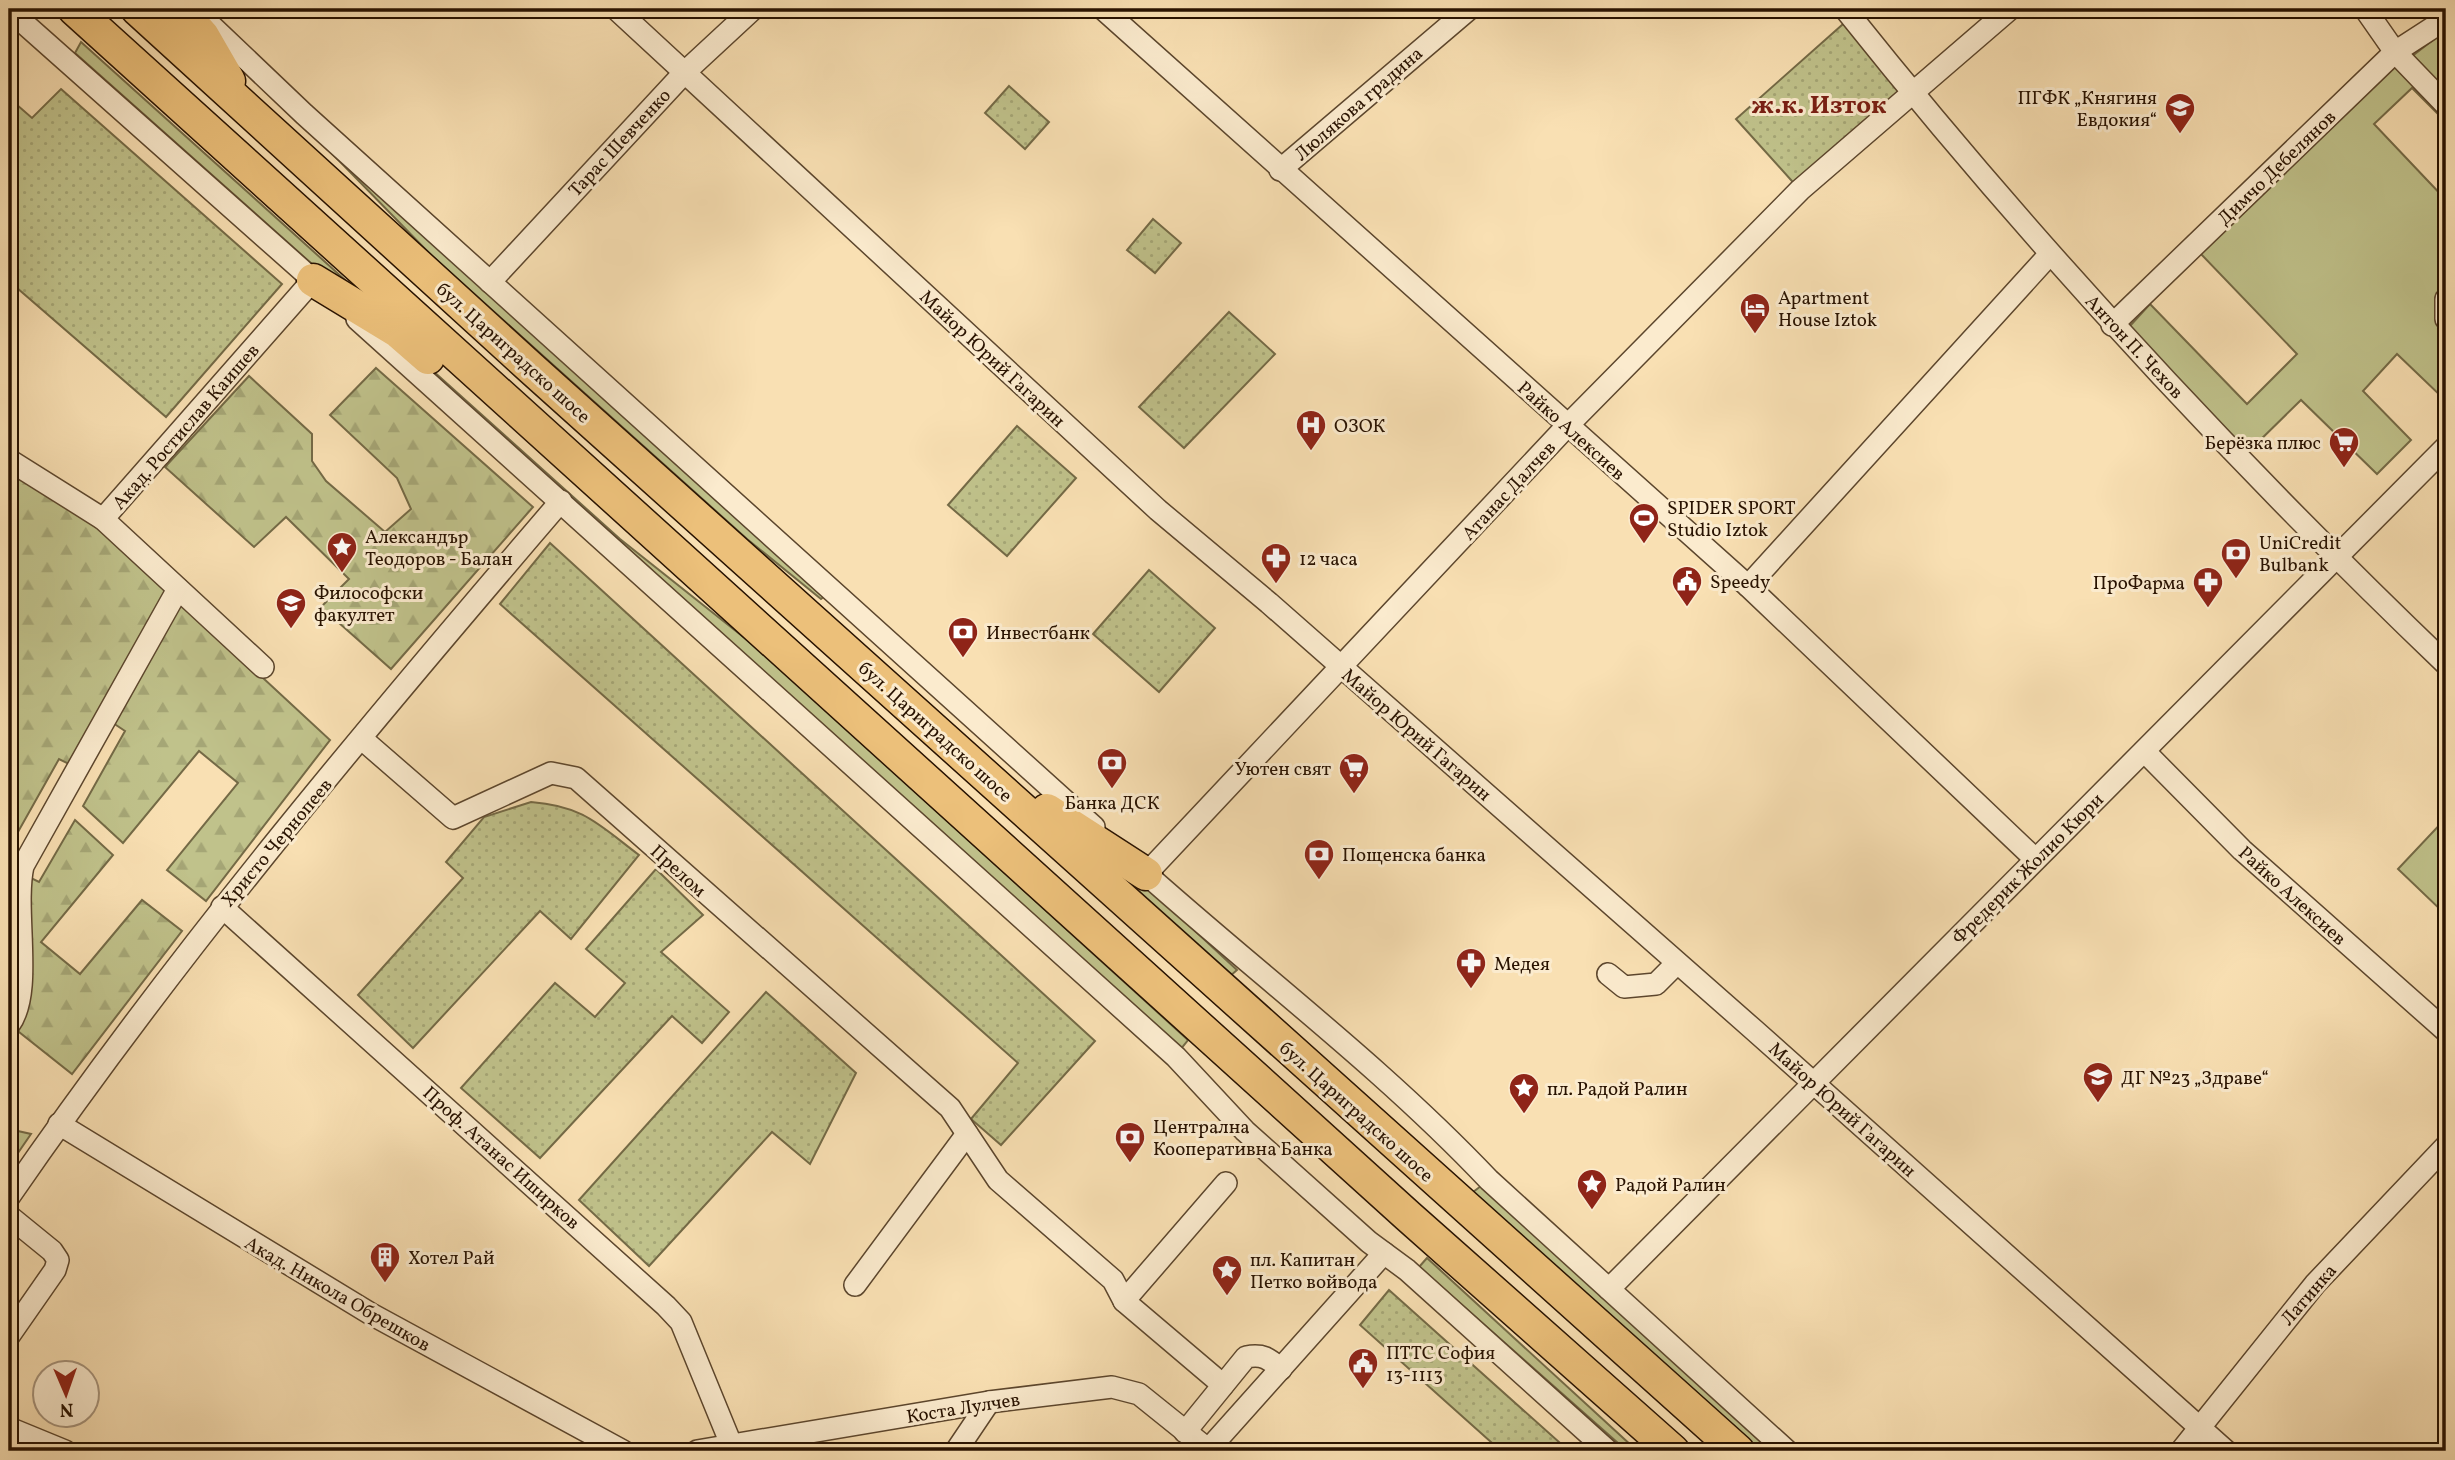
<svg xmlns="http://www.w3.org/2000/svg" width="2455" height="1460" viewBox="0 0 2455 1460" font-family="Vollkorn,serif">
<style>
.green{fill:#c0c28b;stroke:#746a46;stroke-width:2}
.forest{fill:url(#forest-firs);stroke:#746a46;stroke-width:2}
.park{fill:url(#park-dots);stroke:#746a46;stroke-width:2}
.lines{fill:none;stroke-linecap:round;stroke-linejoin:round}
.minor-casing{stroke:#5c462d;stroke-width:24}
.highway-casing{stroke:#281200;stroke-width:35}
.minor{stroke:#fbebce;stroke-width:21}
.highway{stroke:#ecc07a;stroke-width:32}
.labels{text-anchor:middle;stroke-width:6;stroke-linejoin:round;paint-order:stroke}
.poi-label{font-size:19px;fill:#281200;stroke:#fbebce;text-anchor:start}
.street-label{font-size:19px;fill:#281200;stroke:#fbebce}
.district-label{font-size:26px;font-weight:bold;fill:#7a1f14;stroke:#fbebce}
</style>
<defs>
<pattern id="forest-firs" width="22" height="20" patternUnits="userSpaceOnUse" patternTransform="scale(1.75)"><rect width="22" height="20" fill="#c0c28b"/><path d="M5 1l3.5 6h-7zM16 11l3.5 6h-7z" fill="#a5a676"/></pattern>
<pattern id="park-dots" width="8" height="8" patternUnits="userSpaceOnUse" patternTransform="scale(1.75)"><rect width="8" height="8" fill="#c0c28b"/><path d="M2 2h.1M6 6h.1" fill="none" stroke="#a5a676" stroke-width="1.8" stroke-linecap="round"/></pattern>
</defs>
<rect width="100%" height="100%" fill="#f9e0b3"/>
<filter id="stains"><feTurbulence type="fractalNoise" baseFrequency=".00286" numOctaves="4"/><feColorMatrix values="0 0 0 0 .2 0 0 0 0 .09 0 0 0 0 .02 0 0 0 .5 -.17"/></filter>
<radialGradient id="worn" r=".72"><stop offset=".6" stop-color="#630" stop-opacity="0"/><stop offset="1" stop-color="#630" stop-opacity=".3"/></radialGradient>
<g class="green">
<polygon points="2446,30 2446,94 2411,57"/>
<polygon points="81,42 354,288 331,281 75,53"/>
<polygon points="2395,58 2446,111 2446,122 2412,88 2374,124 2446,200 2446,401 2397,354 2363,391 2411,440 2377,474 2301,400 2248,452 2129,327 2150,304 2247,404 2297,354 2200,253"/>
<polygon points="313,134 826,595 821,599 747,539 433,257"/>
<polygon points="393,335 620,539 761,651 1188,1040 1180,1050"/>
<polygon points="2446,818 2446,915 2398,869"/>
<polygon points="1123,881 1149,888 1237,970 1229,977"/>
<polygon points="1481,1186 1776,1451 1759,1451 1473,1192"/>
<polygon points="1427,1258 1633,1447 1637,1451 1627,1451 1419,1267"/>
</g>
<g class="forest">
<polygon points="376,368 533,507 391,669 321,607 349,579 286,517 254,547 165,467 249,376 312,434 312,461 326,481 385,532 411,509 397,478 330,415"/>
<polygon points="9,469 102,529 330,740 206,901 167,870 238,783 199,751 123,843 83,806 125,731 113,723 71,765 59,759 9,848"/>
<polygon points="75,820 113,855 41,942 80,974 142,900 182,931 72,1074 14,1028 27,876 39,882"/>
<polygon points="9,1129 31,1134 9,1166"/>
</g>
<g class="park">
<polygon points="1851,17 1912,93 1800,190 1736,119"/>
<polygon points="1009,86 1049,122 1025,149 985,113"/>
<polygon points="61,89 282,284 166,417 9,281 9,98 32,118"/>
<polygon points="1153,219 1181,243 1155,273 1127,250"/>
<polygon points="1229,312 1275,354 1184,448 1139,407"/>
<polygon points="1017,426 1076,478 1007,556 948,505"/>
<polygon points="550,543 1095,1041 1001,1145 971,1119 1018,1063 500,604"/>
<polygon points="1149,570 1215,628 1159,692 1093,634"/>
<path d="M531,802c53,4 68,23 108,53l-68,84 -31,-28 -127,137 -55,-53 105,-117 -17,-16 38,-45z"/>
<polygon points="656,869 703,915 661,952 729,1012 702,1043 672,1016 540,1158 461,1088 555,983 595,1017 625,983 586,949"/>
<polygon points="766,992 856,1073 810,1164 772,1132 649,1266 579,1200"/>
<polygon points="1389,1290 1569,1451 1501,1451 1360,1325"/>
</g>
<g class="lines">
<g class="minor-casing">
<g id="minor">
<polyline points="616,9 1158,510 1269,603 1754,1030 2226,1451"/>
<polyline points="1103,9 1748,586 2034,858"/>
<path d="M1845,9c185,232 387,450 601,655"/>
<polyline points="2365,9 2395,52 2446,105"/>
<polyline points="9,10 322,288"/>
<polyline points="201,16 304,114 1094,827"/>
<polyline points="1280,170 1469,9"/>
<polyline points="490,282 685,72 753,9"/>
<polyline points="2446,299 2446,319"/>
<polyline points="357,319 1176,1057 1245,1131 1369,1242 1407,1270 1608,1451"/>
<polyline points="2112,325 2395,52 2446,19"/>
<polyline points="9,460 103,519 263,667"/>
<polyline points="103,519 313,280"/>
<polyline points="1748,586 2050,254"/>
<polyline points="362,739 453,818 551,773 576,778 950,1108 998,1180 1113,1280 1124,1301 1223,1385"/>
<polyline points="2145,752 2242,850 2446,1031"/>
<path d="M1136,865c118,106 244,200 353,315l298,271"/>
<polyline points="1146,874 1568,425 1800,190 2010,9"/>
<polyline points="222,907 666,1306 681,1322 731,1444"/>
<polyline points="1608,974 1624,987 1656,984 1677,963"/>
<path d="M9,1025c25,-33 4,-114 14,-159l155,-277"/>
<polyline points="59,1124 371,1314 623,1451"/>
<path d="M9,1197c168,-244 359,-471 552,-696"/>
<polyline points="9,1216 52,1251 58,1260 55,1270 9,1336"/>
<polyline points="855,1285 967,1134"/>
<polyline points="1609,1289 2446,447"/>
<polyline points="1124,1301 1226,1183"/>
<polyline points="9,1428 65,1451"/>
<path d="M1185,1432l61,-75c17,-3 22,1 35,12"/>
<polyline points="697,1451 989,1402 1112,1387 1139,1394 1210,1451"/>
<polyline points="956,1451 989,1402"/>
<polyline points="1207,1451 1384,1253"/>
<polyline points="2181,1451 2315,1284 2446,1146"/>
</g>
</g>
<g class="highway-casing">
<g id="highway">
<polyline points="74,9 1408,1216 1673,1451"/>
<polyline points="137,9 531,368 1738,1451"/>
<polyline points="179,9 203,36 229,81"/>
<polyline points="313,280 397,331 428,358"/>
<polyline points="1047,810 1146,874"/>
</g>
</g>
<use href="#minor" class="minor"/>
<use href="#highway" class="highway"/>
</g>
<defs>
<g id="school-pin" transform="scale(1.575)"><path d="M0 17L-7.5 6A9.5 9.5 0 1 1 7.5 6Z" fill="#8f2418" stroke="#fbebce"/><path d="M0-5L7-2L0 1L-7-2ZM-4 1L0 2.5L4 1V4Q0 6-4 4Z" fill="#fff"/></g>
<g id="hotel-pin" transform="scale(1.575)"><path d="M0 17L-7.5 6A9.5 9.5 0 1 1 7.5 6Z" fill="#8f2418" stroke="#fbebce"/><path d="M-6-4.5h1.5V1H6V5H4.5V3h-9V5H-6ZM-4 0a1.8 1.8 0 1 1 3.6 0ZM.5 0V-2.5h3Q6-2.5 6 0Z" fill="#fff"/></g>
<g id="hospital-pin" transform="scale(1.575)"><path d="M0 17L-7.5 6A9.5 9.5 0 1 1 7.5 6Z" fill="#8f2418" stroke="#fbebce"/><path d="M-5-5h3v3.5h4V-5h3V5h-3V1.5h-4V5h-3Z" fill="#fff"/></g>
<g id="supermarket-pin" transform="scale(1.575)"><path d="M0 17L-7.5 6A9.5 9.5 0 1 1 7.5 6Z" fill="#8f2418" stroke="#fbebce"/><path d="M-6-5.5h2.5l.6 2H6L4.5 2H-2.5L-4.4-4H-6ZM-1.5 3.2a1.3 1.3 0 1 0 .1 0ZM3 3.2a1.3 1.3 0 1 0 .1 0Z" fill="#fff"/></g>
<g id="stadium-pin" transform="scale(1.575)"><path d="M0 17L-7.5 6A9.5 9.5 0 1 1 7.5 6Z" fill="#8f2418" stroke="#fbebce"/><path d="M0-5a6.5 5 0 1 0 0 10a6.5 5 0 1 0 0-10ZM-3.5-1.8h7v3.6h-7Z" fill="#fff"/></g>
<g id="sight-pin" transform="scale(1.575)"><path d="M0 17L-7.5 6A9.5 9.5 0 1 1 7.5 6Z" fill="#8f2418" stroke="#fbebce"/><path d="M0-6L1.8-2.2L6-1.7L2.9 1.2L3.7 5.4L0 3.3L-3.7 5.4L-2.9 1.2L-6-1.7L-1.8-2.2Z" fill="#fff"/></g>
<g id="bank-pin" transform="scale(1.575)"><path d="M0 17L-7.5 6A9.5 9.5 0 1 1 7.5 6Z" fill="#8f2418" stroke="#fbebce"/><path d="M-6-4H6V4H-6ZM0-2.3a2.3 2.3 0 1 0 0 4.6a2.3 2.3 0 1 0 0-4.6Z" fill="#fff"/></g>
<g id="pharmacy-pin" transform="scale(1.575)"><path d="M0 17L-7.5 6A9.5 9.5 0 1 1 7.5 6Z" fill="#8f2418" stroke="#fbebce"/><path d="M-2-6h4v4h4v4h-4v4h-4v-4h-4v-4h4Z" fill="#fff"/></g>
<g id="civic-pin" transform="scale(1.575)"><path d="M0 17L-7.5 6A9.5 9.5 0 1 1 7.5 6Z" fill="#8f2418" stroke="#fbebce"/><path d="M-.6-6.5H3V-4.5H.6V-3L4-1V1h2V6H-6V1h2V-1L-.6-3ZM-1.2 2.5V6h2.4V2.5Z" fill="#fff"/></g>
<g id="university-pin" transform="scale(1.575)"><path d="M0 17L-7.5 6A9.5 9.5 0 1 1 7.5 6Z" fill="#8f2418" stroke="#fbebce"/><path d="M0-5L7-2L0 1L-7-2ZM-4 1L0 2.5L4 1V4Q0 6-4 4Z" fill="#fff"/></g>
<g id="building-pin" transform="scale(1.575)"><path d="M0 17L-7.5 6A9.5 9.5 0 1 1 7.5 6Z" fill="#8f2418" stroke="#fbebce"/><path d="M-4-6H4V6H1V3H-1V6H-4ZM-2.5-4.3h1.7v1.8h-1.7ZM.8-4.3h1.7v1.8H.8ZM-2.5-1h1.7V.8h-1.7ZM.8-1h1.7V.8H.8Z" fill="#fff"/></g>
</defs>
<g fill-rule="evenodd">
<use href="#school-pin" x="2180" y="108"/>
<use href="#hotel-pin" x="1755" y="308"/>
<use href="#hospital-pin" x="1311" y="425"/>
<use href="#supermarket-pin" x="2344" y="442"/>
<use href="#stadium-pin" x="1644" y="518"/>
<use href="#sight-pin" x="342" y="547"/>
<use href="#bank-pin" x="2236" y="553"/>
<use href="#pharmacy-pin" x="1276" y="558"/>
<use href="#civic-pin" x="1687" y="581"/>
<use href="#pharmacy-pin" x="2208" y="582"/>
<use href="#university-pin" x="291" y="603"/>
<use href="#bank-pin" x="963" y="632"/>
<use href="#bank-pin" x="1112" y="763"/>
<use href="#supermarket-pin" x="1354" y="768"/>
<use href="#bank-pin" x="1319" y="854"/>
<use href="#pharmacy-pin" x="1471" y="963"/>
<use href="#school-pin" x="2098" y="1077"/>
<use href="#sight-pin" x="1524" y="1088"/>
<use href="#bank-pin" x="1130" y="1137"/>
<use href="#sight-pin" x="1592" y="1184"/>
<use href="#building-pin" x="385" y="1257"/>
<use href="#sight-pin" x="1227" y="1270"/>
<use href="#civic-pin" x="1363" y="1363"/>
</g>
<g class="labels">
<g class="poi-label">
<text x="2157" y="104" text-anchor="end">ПГФК „Княгиня<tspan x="2157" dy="22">Евдокия“</tspan></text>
<text x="1778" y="304">Apartment<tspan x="1778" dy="22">House Iztok</tspan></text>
<text x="1334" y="432">ОЗОК</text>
<text x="2321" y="449" text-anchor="end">Берёзка плюс</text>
<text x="1667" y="514">SPIDER SPORT<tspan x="1667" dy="22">Studio Iztok</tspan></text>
<text x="365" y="543">Александър<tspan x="365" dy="22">Теодоров - Балан</tspan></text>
<text x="2259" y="549">UniCredit<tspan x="2259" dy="22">Bulbank</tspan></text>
<text x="1299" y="565">12 часа</text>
<text x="1710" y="588">Speedy</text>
<text x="2185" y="589" text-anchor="end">ПроФарма</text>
<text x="314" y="599">Философски<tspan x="314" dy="22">факултет</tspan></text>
<text x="986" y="639">Инвестбанк</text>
<text x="1331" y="775" text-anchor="end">Уютен свят</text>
<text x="1112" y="809" text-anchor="middle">Банка ДСК</text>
<text x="1342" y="861">Пощенска банка</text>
<text x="1494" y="970">Медея</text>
<text x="2121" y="1084">ДГ №23 „Здраве“</text>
<text x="1547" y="1095">пл. Радой Ралин</text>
<text x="1153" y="1133">Централна<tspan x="1153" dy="22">Кооперативна Банка</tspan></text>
<text x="1615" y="1191">Радой Ралин</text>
<text x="408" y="1264">Хотел Рай</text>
<text x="1250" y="1266">пл. Капитан<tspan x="1250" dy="22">Петко войвода</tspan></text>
<text x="1386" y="1359">ПТТС София<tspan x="1386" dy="22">13-1113</tspan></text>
</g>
<g class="street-label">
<text transform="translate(1358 103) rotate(-41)" y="7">Люлякова градина</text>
<text transform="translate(619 142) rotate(-47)" y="7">Тарас Шевченко</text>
<text transform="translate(2276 167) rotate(-44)" y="7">Димчо Дебелянов</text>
<text transform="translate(2135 346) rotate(47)" y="7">Антон П. Чехов</text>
<text transform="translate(514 352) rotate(42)" y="7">бул. Цариградско шосе</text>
<text transform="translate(993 358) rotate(43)" y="7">Майор Юрий Гагарин</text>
<text transform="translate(185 426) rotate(-49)" y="7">Акад. Ростислав Каишев</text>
<text transform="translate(1572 430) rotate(42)" y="7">Райко Алексиев</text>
<text transform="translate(1508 490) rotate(-47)" y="7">Атанас Далчев</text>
<text transform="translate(936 731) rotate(42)" y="7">бул. Цариградско шосе</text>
<text transform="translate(1417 734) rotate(41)" y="7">Майор Юрий Гагарин</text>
<text transform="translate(276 842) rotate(-50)" y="7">Христо Чернопеев</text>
<text transform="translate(2027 868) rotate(-45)" y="7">Фредерик Жолио Кюри</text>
<text transform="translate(679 870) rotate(42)" y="7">Прелом</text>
<text transform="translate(2293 895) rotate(42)" y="7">Райко Алексиев</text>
<text transform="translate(1843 1109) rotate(42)" y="7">Майор Юрий Гагарин</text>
<text transform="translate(1357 1111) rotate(42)" y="7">бул. Цариградско шосе</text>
<text transform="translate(502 1157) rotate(42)" y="7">Проф. Атанас Иширков</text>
<text transform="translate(338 1293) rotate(30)" y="7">Акад. Никола Обрешков</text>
<text transform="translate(2308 1294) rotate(-49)" y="7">Латинка</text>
<text transform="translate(963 1407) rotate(-9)" y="7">Коста Лулчев</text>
</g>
<g class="district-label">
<text x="1819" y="113">ж.к. Изток</text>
</g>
</g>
<rect width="2455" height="1460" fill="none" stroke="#f9e0b3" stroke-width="35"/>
<rect x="10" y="10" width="2434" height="1439" fill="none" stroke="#281200" stroke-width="3.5"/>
<rect x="18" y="18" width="2420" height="1425" fill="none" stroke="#281200" stroke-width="2"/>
<g transform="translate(66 1394) rotate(178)"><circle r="33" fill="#fbebce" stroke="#a7947c" stroke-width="2"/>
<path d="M0-5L12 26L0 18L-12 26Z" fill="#8f2418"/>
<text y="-10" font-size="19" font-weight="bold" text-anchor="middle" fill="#281200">N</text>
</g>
<rect width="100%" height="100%" filter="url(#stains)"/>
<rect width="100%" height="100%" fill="url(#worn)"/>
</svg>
